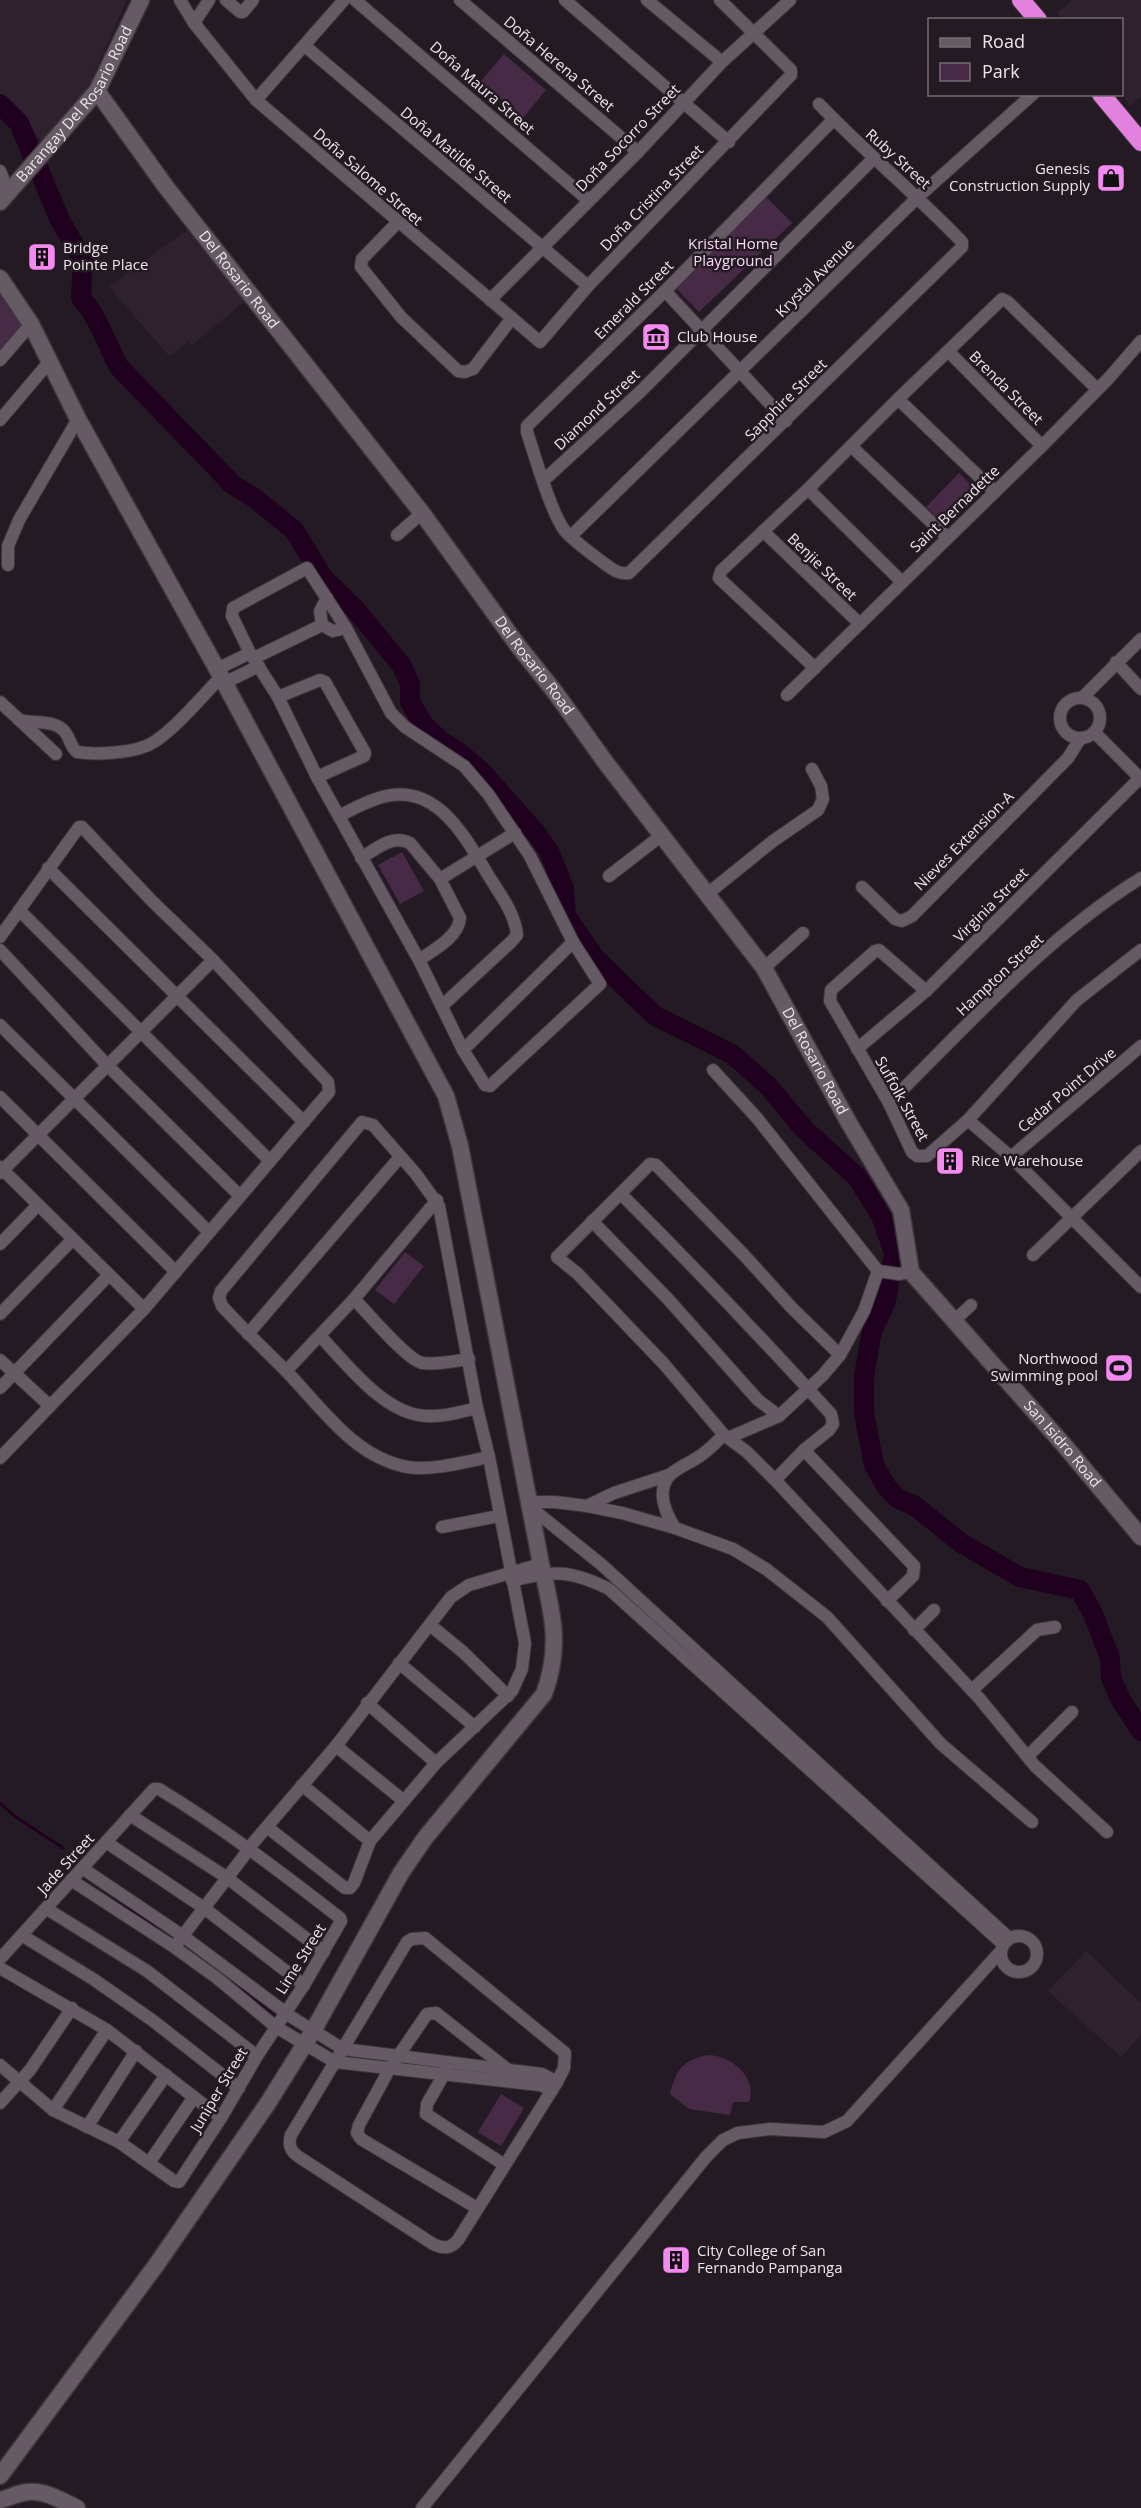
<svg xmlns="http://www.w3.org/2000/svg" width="1141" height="2508" viewBox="0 0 1141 2508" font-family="'Open Sans',sans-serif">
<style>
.built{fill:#30212f}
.green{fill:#472a46}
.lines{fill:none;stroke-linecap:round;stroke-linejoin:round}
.stream{stroke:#1f001f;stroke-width:3}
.river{stroke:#1f001f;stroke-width:20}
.street-casing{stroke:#3e363d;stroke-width:14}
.secondary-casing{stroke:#3e363d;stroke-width:19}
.highway-casing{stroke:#3e363d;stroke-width:20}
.street{stroke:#665a65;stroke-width:12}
.secondary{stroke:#665a65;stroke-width:16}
.highway{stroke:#e381df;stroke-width:18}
.labels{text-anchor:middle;stroke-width:5;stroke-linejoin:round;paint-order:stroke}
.street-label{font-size:15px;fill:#ece5eb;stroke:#241a23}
.poi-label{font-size:15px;fill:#ece5eb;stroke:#241a23;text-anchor:start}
.park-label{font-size:15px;fill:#f7d8f5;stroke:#241a23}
</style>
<rect width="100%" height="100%" fill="#241a23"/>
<g class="built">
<polygon points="0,0 127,0 89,85 68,120 44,143 0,96"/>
<polygon points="1072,0 1141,0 1141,97 1130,106 1122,94 1122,20 1062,19 1057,13"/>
<polygon points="187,230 245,301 191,346 188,342 169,356 109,287"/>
<polygon points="1086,1951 1141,2003 1141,2035 1121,2057 1048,1991"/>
</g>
<g class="green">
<polygon points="504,54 546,90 523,118 480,82"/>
<polygon points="765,196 792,223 699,312 672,284"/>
<polygon points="0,293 23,324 0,352"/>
<polygon points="959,473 978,492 946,526 926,507"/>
<polygon points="402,852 424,891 400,904 378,865"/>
<polygon points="405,1252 424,1266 394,1304 375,1290"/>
<path d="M709,2055c23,1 49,23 40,47h-16l-3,13 -41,-6 -19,-15c6,-25 14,-35 39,-39z"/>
<polygon points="501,2094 524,2108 501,2146 478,2132"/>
</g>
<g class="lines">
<g class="stream">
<polyline points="0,1803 13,1815 63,1848"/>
<polyline points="112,1900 166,1931"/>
<polyline points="208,1962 273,2016"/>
</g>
<path class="river" d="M0,104l19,19 41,97 23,40 -2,38c18,19 25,46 38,69l114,118 20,12 41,33 28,46 35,35 45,55 8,18v18l14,23 17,16 16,10 22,18 57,64 13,18 15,38 2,27 29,42 60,58 77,38 36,32 37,44 52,47 24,39 13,36 -8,49 -14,30 -8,45v37l10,52 12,21 11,12 18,8 46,37 59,34 60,13 13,24 17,44 1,20 10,22 20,31"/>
<g class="street-casing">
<g id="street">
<polyline points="180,0 194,23 256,100 540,342 588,286 791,75 791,70 720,0"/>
<polyline points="226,0 240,12 243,12 253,0"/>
<polyline points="355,0 588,200"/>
<polyline points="460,0 638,152"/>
<polyline points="565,0 729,142"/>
<polyline points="647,0 722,62"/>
<polyline points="194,23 209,0"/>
<polyline points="305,46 588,286"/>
<polyline points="256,100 344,0"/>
<path d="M819,104c46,48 97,90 143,138v5l-333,326c-12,2 -19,-6 -28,-12 -12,-9 -26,-19 -36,-30 -14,-18 -30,-75 -38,-99v-6l138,-135 168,-171"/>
<polyline points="0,171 3,178 0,185"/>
<polyline points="398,222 362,259 361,267 401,317 458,371 465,372 473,369 512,318"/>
<polyline points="665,291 786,421"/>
<polyline points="490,300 638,152 722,62 790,0"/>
<polyline points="948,351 1042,446"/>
<polyline points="0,360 31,324"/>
<polyline points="898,399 995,492"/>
<polyline points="0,420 50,361"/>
<polyline points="851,446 947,537"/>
<polyline points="544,480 640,392 874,158"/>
<polyline points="808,489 902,582"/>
<polyline points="763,531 860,624"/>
<polyline points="397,535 422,513"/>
<polyline points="571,536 918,197 1033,94"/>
<polyline points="8,565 8,546 19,520 78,419"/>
<polygon points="307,568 346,628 391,713 405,727 464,766 488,794 530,856 573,942 600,984 490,1086 485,1085 463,1050 419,960 317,777 278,697 250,653 232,616 233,608"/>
<polyline points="327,598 320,611 322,625 333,631 346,628"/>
<polyline points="254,658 322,625"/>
<polyline points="1116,662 1141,689"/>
<polyline points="815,668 719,578 721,571 808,489 898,399 1002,299 1008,302 1097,389"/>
<polyline points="217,669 250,653"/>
<polyline points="224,683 259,666"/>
<polyline points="787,695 1042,446 1108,379 1141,341"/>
<polyline points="278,697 320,680 325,682 365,753 364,756 317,777"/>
<circle cx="1080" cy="718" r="20"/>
<polyline points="1082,698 1141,639"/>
<polyline points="0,702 56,754"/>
<path d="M19,720c15,4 36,-1 46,12 5,6 5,14 12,20 18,3 52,1 69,-6 22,-8 57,-51 75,-69"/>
<polyline points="1094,732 1141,779"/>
<path d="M339,816c12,-6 24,-13 37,-17 57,-21 87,34 111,74 11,19 28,39 30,62l-6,7 -68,63"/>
<path d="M361,858c15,-9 31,-24 49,-15l30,36 20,39c-2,20 -27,32 -41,42"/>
<polyline points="48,868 304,1122"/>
<polyline points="609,876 662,835"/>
<polyline points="440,879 515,833"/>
<polyline points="862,887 895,919 902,921 912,916 1068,758 1080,739"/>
<polyline points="706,895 773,841 818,810 823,799 821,786 812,769"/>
<polyline points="19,910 270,1161"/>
<polyline points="0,937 79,827 82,827 152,901 213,960 328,1082 329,1092 144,1309 0,1167"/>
<polyline points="0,950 107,1065 240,1196"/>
<polyline points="764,968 803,933"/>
<polyline points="926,991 879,950 875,951 831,990 830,1001 889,1103 912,1152 917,1156 927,1156 968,1120 1077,1000 1141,950"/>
<polyline points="0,1025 209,1232"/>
<polyline points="857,1049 926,991 1141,777"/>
<polyline points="463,1050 573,942"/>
<polyline points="713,1070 757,1118 878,1271 899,1274 911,1272"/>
<polyline points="0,1097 176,1272"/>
<path d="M889,1103c79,-78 157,-166 252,-225"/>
<polyline points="968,1120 1011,1157 1141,1287"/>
<path d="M362,1122l11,3 43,49 23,32 38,202 12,49c-24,5 -58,14 -82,10 -53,-10 -85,-59 -120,-95 -22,-22 -44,-43 -65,-66l-3,-8 2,-7z"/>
<polyline points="1011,1157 1141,1046"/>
<polyline points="0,1173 213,960"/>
<path d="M621,1194c72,72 142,145 210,220l2,10 -4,6 -25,20 -29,30"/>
<polyline points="592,1221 667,1298 758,1400 779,1416"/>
<polyline points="0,1244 38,1205"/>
<polyline points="1033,1255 1141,1151"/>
<path d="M354,1299c13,13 53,61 68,64 15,2 32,-2 47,-4"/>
<polyline points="0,1314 73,1239"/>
<polyline points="954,1321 971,1305"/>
<polyline points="248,1334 400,1157"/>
<path d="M320,1336c28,29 64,78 106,80 18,1 34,-4 51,-8"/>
<polyline points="840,1355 864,1311 878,1271"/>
<polyline points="0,1360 50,1406 144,1309"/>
<polyline points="286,1371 354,1299 437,1200"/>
<polyline points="0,1388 109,1275"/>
<polyline points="728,1438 779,1416 823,1375 840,1355 791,1307 744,1255 660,1169 656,1165 650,1164 557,1257 578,1274 664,1364 724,1435 747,1452 775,1480 979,1698 1035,1766 1107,1832"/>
<polyline points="804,1450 914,1566 913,1576 887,1601"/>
<polyline points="0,1458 50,1406"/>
<polyline points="529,1502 555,1502 587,1506 614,1493 669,1475"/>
<path d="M587,1506l35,7 53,15c-9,-14 -19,-36 -6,-52 7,-8 21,-13 31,-20 9,-6 16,-14 24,-21"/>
<polyline points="530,1507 602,1565 1009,1938"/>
<polyline points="442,1527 499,1516"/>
<polyline points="675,1528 733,1549 766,1569 827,1617 941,1744 1032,1822"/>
<path d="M512,1581c41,-11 59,-11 97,8l394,355"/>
<polyline points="430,1625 463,1652 508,1696"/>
<polyline points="914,1630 934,1610"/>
<polyline points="399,1663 475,1727"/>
<polyline points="972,1690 1037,1630 1055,1627"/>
<polyline points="367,1703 436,1763"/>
<polyline points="336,1746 404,1801"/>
<polyline points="1028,1756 1072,1712"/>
<polyline points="302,1785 370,1841"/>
<polyline points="130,1815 226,1877 324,1952"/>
<polyline points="267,1827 345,1888 350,1888 354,1883 370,1841 436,1763 512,1691 522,1669 525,1643 489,1457"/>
<polyline points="106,1842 204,1908 304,1985"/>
<polyline points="253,1843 336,1746 451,1597 469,1585 541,1564"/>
<polyline points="82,1868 183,1936 293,2018 343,2049 542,2074 557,2082"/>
<polyline points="71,1880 174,1947 217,1978 276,2027 335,2062 540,2085 552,2090"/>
<polyline points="47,1909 147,1971 257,2056"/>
<circle cx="1019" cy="1954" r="18"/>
<polyline points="23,1936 93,1979 152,2020 239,2088"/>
<path d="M425,1938l140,115 -1,15 -7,14 -99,158c-8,9 -14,9 -25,4l-134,-87c-9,-6 -11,-12 -8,-22l116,-193 5,-3z"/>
<polyline points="178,1942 250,1848"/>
<path d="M0,1959l154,-170h5c64,39 122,83 181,129l1,3 -37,64 -47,71 -36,62 -42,64 -5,-1 -55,-39 -66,-32 -53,-45"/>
<polyline points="0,1968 107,2030 221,2118"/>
<polyline points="447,2069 427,2104 426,2114 503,2164"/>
<polyline points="0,2103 30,2070 72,2008"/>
<polyline points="53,2110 107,2030"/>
<polyline points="87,2127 136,2051"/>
<polyline points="119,2142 166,2075"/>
<polyline points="149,2163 194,2097"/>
<polyline points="477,2208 361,2139 357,2133 359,2125 390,2068 427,2014 436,2013 507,2069"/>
<polyline points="422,2508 706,2157 723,2140 738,2133 770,2129 824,2132 847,2121 1000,1952"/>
</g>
</g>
<g class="secondary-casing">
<g id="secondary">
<path id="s1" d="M97,91l69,96 256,326 97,134 36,45 51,71 158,205 85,155 52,87 10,62 153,173 77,92"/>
<path id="s2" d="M0,202l97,-111 44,-91"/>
<path d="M0,278l31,46 47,95 139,250 229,427 14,50 81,418c11,47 21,82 3,130l-119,144 -24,35 -88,158 -45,72 -111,161 -157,212"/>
<path d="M0,2500c9,-2 18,-7 28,-8 17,-2 34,9 49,16"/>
</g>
</g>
<g class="highway-casing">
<g id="highway">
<polyline points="1021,0 1038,20"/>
<polyline points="1101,94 1141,142"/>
</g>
</g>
<use href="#street" class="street"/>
<use href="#secondary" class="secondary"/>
<use href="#highway" class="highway"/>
</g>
<defs>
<g id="shop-square" transform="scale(1.5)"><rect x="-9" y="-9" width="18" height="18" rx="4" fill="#f489f0" stroke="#241a23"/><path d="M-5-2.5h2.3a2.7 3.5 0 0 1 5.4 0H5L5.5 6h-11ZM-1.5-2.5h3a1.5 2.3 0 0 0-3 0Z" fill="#111"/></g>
<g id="building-square" transform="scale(1.5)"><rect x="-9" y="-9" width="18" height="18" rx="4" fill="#f489f0" stroke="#241a23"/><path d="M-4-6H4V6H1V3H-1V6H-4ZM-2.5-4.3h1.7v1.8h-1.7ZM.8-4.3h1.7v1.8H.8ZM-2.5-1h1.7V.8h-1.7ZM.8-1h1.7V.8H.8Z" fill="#111"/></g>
<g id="museum-square" transform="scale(1.5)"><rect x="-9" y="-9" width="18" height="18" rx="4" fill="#f489f0" stroke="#241a23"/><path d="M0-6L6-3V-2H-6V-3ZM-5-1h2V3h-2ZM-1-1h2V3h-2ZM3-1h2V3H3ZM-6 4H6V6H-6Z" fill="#111"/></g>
<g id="stadium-square" transform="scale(1.5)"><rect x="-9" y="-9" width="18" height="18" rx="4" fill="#f489f0" stroke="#241a23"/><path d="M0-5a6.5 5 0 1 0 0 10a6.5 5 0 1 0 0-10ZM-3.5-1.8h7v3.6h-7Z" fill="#111"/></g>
</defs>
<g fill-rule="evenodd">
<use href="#shop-square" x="1111" y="178"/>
<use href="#building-square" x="42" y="257"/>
<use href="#museum-square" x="656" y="337"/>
<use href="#building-square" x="950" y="1161"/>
<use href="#stadium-square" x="1119" y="1368"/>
<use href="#building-square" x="676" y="2260"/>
</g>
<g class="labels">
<g class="street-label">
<text transform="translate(559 64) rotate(40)" y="5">Doña Herena Street</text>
<text transform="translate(482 88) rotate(41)" y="5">Doña Maura Street</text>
<text dy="5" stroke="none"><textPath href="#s2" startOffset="124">Barangay Del Rosario Road</textPath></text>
<text transform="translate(628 138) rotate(-46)" y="5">Doña Socorro Street</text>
<text transform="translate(456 155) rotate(40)" y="5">Doña Matilde Street</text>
<text transform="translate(898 159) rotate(42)" y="5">Ruby Street</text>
<text transform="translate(368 177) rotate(41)" y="5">Doña Salome Street</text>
<text transform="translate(652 198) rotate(-46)" y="5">Doña Cristina Street</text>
<text transform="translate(815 278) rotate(-45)" y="5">Krystal Avenue</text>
<text dy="5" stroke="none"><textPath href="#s1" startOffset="236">Del Rosario Road</textPath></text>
<text transform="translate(634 300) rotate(-45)" y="5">Emerald Street</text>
<text transform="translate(1006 388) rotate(45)" y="5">Brenda Street</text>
<text transform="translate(786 400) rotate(-45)" y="5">Sapphire Street</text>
<text transform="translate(597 410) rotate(-43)" y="5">Diamond Street</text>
<text transform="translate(955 509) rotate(-44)" y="5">Saint Bernadette</text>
<text transform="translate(822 567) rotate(44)" y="5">Benjie Street</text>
<text dy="5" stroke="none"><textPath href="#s1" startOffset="722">Del Rosario Road</textPath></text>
<text transform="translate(964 841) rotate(-45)" y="5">Nieves Extension-A</text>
<text transform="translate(991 905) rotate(-45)" y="5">Virginia Street</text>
<text transform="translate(1000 975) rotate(-43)" y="5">Hampton Street</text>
<text dy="5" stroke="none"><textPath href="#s1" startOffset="1208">Del Rosario Road</textPath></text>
<text transform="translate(1067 1090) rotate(-40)" y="5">Cedar Point Drive</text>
<text transform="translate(902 1099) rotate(61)" y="5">Suffolk Street</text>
<text dy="5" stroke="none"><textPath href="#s1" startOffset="1672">San Isidro Road</textPath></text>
<text transform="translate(66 1864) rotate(-48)" y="5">Jade Street</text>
<text transform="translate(301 1959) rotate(-58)" y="5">Lime Street</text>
<text transform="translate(219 2090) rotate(-59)" y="5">Juniper Street</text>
</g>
<g class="poi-label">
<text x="1090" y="174" text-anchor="end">Genesis<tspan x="1090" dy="17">Construction Supply</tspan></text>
<text x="63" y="253">Bridge<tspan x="63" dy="17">Pointe Place</tspan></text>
<text x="677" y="342">Club House</text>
<text x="971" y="1166">Rice Warehouse</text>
<text x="1098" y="1364" text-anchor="end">Northwood<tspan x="1098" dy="17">Swimming pool</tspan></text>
<text x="697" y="2256">City College of San<tspan x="697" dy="17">Fernando Pampanga</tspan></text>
</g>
<g class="park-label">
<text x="733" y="249">Kristal Home<tspan x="733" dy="17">Playground</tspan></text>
</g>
</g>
<rect x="928" y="18" width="195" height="78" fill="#241a23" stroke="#746b73" stroke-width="1.5"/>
<rect x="940" y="38" width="30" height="9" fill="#665a65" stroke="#746b73" stroke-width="1.5"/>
<text x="982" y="48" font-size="18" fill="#ece5eb">Road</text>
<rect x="940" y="63" width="30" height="18" fill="#472a46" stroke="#746b73" stroke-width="1.5"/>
<text x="982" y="78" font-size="18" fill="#ece5eb">Park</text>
</svg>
